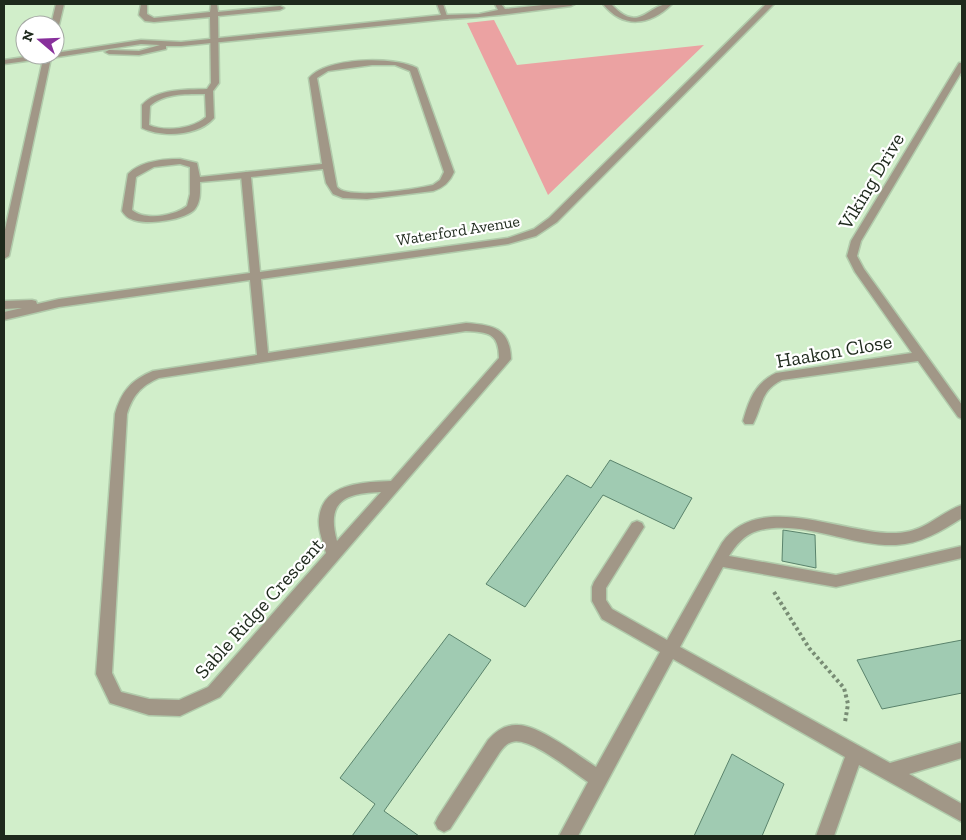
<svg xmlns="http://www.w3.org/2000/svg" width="966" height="840" viewBox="0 0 966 840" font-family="'Zilla Slab',serif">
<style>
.green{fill:#eba2a2}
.building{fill:#a0cbb2;stroke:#5a836c}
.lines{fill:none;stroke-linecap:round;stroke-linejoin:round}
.lane-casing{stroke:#b1cbab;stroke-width:3}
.street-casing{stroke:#b1cbab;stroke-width:3}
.path{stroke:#788c74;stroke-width:4;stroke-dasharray:3 3;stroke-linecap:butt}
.lane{fill:#a19787;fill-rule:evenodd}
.street{fill:#a19787;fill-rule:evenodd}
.labels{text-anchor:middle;stroke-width:4.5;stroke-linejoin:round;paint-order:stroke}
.far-street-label{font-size:16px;fill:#1e291c;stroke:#fff}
.street-label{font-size:20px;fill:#1e291c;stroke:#fff}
</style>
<rect width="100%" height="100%" fill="#d1eeca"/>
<polygon class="green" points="494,20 517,65 704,45 548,195 467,23"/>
<g class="building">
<polygon points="610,460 692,498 674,529 603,495 525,607 486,584 567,475 591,488"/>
<polygon points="783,530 815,535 816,568 782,561"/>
<polygon points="449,634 491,660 384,811 419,836 352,836 375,804 340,778"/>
<polygon points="962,640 962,693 882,709 857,660"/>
<polygon points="732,754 784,784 762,836 694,836"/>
</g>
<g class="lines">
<g class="lane-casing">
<g id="lane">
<path d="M141,4h6v10l7,4 56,-6 1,-8h6l1,8 62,-6 4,2 -4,2 -62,6 1,67 -6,8 1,27c-15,18 -52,20 -72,10v-23c15,-17 44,-15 65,-16l4,-6 -1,-66 -56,5 -9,-1 -6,-6zM205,94l1,23c-13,12 -41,15 -57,8l1,-19c14,-13 37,-12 55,-12z"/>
<path d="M495,4h6l4,5 47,-5h23l-4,2c-42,5 -84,12 -126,13l-4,-2 4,-2 34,-1 19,-4z"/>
<path d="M603,4h8c30,32 36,-2 61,0 -22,22 -49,25 -69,0z"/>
<polygon points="38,55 52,56 48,58 4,64 4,60"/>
<path d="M180,159l17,4 3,14 46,-5 5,3 -5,3 -46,4c0,10 1,19 -5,27 -9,11 -51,17 -64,10 -4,-1 -7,-5 -9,-8l6,-37c13,-13 34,-15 52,-15zM180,164l10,3v27l-3,12c-13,10 -42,15 -55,4l4,-33 18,-10z"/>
<path d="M962,505v13c-20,13 -42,26 -66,27 -44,2 -97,-27 -139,-14 -13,4 -21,14 -28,25l107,19 126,-29v12l-126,29 -113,-20 -43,80 210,116 72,-21v16l-53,16 53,30v18l-103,-57 -25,71h-18l29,-79 -172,-98 -95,177h-19l29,-54c-15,-10 -59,-46 -76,-40 -5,1 -9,6 -12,10l-50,77 -6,3 -6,-3 -3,-6 3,-6 50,-77c8,-9 19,-16 30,-15 21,0 61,31 78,42l64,-115 -58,-33 -10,-18v-14l2,-5 38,-59 5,-2 5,2 2,4 -38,61v12l6,9 55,31 55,-97c37,-54 122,-8 174,-10 30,-1 41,-19 66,-28z"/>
</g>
</g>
<g class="street-casing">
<g id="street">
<polygon points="56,4 64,4 59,25 55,27 55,25 51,25"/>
<polygon points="437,4 443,4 448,19 181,46 166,46 166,49 139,55 109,54 105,52 109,50 139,51 160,45 141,44 51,58 9,256 4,259 4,234 44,55 55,55 55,53 141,40 181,42 441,15"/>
<path d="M766,4h8l-217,218 -21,14 -28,8 -247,35 7,74 198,-30c27,2 44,5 45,36l-291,338 -40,19 -31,-1 -39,-12 -14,-29 19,-260c6,-22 16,-34 38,-43l104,-16 -7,-75 -191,27 -55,13v-8l18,-4 -18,1v-8l28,-1 4,1 1,3 22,-5 191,-26 -9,-98 5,-3 76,-8 -13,-86c17,-21 85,-22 108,-10l37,104c-4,10 -11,16 -21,19l-66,8 -24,-1 -10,-4 -7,-11 -3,-14 -72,8 9,95 248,-34 26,-9 15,-11zM372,65h23l15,6 34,101 -4,8 -7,5c-16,4 -86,15 -96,2l-20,-109 11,-7zM466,331c22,1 33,2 33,27l-108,123c-28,1 -69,2 -72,38 -1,11 4,23 7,34l-118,134 -29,13 -30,-1 -28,-7 -9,-19 15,-259c6,-19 14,-28 32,-36zM381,492l-44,49c-11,-39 7,-48 44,-49z"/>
<path d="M959,63h3v8l-101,170 -4,15 7,13 98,136v14l-4,-2 -40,-56 -136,19c-22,11 -19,25 -29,44h-8l-2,-3c6,-21 12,-38 33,-48l136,-20 -57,-81 -8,-16 4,-15z"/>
</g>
</g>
<polyline class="path" points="774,592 809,648 844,688 848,704 845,722"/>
<use href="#lane" class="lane"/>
<use href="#street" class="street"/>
</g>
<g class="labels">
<g class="far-street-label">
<text transform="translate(458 230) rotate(-9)" y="6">Waterford Avenue</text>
</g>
<g class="street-label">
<text transform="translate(871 181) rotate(-59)" y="7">Viking Drive</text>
<text transform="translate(834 351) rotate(-10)" y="7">Haakon Close</text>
<text transform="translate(259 608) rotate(-48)" y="7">Sable Ridge Crescent</text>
</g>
</g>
<rect width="966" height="840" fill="none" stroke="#1e291c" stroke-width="10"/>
<g transform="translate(40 40) rotate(289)"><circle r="24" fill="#ffffff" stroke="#a5a9a4"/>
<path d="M0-4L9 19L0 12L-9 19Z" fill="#88309c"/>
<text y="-8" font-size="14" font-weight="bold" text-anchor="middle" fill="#1e291c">N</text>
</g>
</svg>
